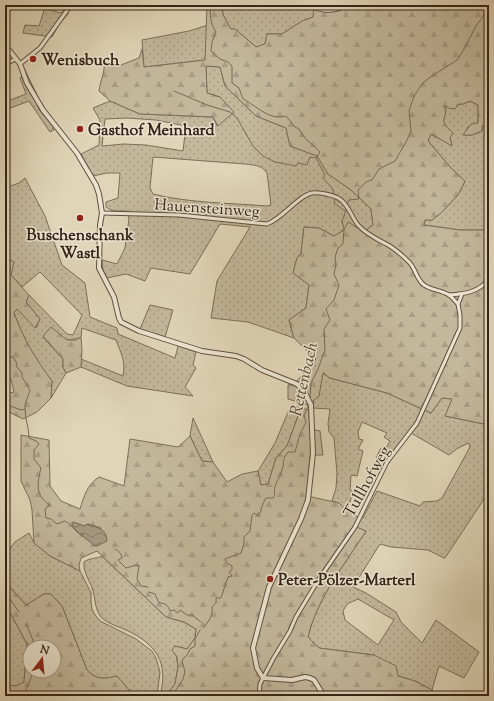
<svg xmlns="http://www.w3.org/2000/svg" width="494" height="701" viewBox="0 0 494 701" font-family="'Sorts Mill Goudy',serif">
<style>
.grass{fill:url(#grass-dots);stroke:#7c6e59;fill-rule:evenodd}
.forest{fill:url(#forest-firs);stroke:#7c6e59;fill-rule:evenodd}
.water{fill:url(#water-waves);stroke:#796a56}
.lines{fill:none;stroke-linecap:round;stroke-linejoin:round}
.stream{stroke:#796a56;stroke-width:1}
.minor-casing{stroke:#60503e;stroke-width:5}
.tertiary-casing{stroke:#60503e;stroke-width:6}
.minor{stroke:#ebe4d1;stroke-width:3}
.tertiary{stroke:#ebe4d1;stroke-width:4}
.poi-dot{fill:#8f2418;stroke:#ebe4d1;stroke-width:1.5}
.labels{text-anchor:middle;stroke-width:3;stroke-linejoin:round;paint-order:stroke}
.poi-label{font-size:16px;font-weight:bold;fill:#362416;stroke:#ebe4d1;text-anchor:start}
.street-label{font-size:16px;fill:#362416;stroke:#ebe4d1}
.water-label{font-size:17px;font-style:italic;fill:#584736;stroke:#ebe4d1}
</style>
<defs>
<pattern id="grass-dots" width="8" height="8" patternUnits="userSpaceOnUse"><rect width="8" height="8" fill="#c3b79c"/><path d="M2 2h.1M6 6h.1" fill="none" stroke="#a89d86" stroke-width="1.8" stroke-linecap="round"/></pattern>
<pattern id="forest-firs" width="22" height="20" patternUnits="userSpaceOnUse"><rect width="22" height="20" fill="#c3b79c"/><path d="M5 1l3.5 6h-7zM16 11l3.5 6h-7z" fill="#a89d86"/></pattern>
<pattern id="water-waves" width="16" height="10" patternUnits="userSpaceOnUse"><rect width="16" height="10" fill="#a69981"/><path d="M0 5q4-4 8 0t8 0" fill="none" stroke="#887d69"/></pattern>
</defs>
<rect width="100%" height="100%" fill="#e0d5b8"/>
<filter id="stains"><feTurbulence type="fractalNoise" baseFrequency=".005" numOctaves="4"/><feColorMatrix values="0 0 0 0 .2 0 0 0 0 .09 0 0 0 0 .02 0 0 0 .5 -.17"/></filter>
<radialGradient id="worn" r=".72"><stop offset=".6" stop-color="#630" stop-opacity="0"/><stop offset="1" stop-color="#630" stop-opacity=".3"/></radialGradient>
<g class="grass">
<polygon points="46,5 50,5 50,10 61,13 68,5 68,14 60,23 52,37 23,33 25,25 39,26"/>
<polygon points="222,5 314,5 315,6 313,17 302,21 282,34 267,34 265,44 256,47 235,29 231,29 223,15"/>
<polygon points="208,25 205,60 144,67 142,40 189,31"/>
<path d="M206,66l14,1 5,19 31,30 30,12 4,18 27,10 11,18 23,16 20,19 2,16 -9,7 -20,-2 -10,6 -15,-8 -15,-1 -3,26 -4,5 -4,15 16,12 -3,23 -17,12 5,18 -46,-16 -37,-4 6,-37 33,-54 -30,-3 -30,50 -39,-6 -6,13 -19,-7 -19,4 -4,-8 -1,-10 15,4 8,-16 4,-29 -2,-8h-14l-7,-4v-5l12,-4 2,-25h-13l-14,3 -12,-22 18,-9 1,-25 -7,-12 17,-7 30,13 73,3 4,9 3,-29 -13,-4zM127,118l29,2 30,6 -3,25 -37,-6 -22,-1 -22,2 3,-27zM153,157l92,7c9,1 17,1 22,9l4,32 -4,1c-36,-3 -79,-3 -114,-12l-3,-6z"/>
<polygon points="24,68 38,97 35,99 39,109 54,128 52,128 54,130 50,132 29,101 5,110 5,102 26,94 20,78 22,77"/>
<path d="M470,101l8,4v18l-10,4 -4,8h8l10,-4v-5l7,-3v107h-29l-36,-5 1,-5h7l9,-7 17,-18 7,-14 -14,-13 -23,-27 2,-7 22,11 -2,-7 2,-5c-17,-16 -2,-14 -8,-28l19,-1z"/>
<path d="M25,178l20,38 17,49 23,18 5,34 27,11 1,6 57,24 3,-12 18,6 -3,13 3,3 -11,19 8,9 -66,-10 -46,-19v-8l42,17c3,-16 -2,-22 -7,-36l-34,-12 -1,9c-11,6 -26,1 -38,0l20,22v8l3,6 -15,25 1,-17c-18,-23 -28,-41 -38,-68l3,-4 19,19 4,-9 -14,-17 3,-7 38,39 6,1 9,-20 -42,-43 -18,15 -11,-12 -4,-17 -2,1v-71l14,-5z"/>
<polygon points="150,305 173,310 165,337 140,329"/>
<path d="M322,373l8,5 57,15 44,20 11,-15 11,1 -8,17 44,9v71l-5,3 -39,59h-1l-16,-8 -37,-3 -11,-3 -27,43 13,6 30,19 5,10 21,21 14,-23 43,32 -15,26 -25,-12 -7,24 -17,-9 -17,-5 -24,-21 -55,-7 -11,-11c9,-39 37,-73 58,-106l-13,-5 5,-9 5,1 14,-27 43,15 3,-4 14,-1 5,-3 28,-51 -1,-4 -11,5 -9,7 -38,-22 -15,19 -8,12 -12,-6 5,-10 4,2 5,-9 -6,-4 3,-4 -25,-11 -4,10 1,7 4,1 -5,9 5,2 -6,25 -6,-1 -1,15 3,2 -6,19 -8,-8 -7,-2 4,-13 1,-14 -3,-36 -5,-6 -1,-8 2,-15 -17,-1 1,-9 5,-3zM358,599l36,21 -16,25 -33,-25 -2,-9 4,-7z"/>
<polygon points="291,405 301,408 287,446 276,458 268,484 261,485 258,471 275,443"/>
<polygon points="193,418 213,462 202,461 190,436"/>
<path d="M29,533l5,10 16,13 30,15 11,22v10l1,6 3,6 5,6 36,18 16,12 4,7 4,14 -3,24c-25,0 -25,-1 -40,-20 -12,3 -21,4 -30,-6l-25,-64 -11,-12h-7l-18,11 -21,-23v-27l10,-13z"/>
<path d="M102,556l64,61 18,5 12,7 -1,9 -8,11 -12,-3 3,21 -3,17 -9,12h-6c9,-34 -4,-52 -34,-66 -9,-4 -18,-6 -25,-13 -7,-9 -5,-19 -9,-29 -3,-9 -9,-16 -8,-26 5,-4 12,-3 18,-6z"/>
<polygon points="5,603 27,644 24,682 16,686 5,685"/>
</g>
<g class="forest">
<path d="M207,5h15l1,10 8,14h4l21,18 9,-3 2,-10h15l20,-13 11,-4 1,-12h175v118l-7,3v5l-10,4h-9l8,-11 7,-1v-18l-8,-4 -7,3h-5l-3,5 -7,-1 -4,-2c6,13 -9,11 9,27l-3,5 2,8 -21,-12 -3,7 23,27 14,13 -7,14 -17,18 -9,7h-7l-1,5 36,5h29v195l-44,-9 7,-17 -10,-1 -11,15 -44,-20 -57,-15 -7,-5 -4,23 -11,9 -20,-6v-14l8,-3 20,-23 -22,-21 -5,-18 17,-12 3,-23 -16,-12 4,-15 4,-5 3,-26 15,1 15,8 10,-6 4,-8 16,10 9,-7 -2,-16 -20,-19 -23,-16 -11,-18 -27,-10 -4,-18 -30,-12 -31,-30 -5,-19 -14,-1 1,27 13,4 14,15 -16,14 -5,-9 -73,-3 -30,-13 -11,-10c1,-10 6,-18 5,-27l17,1 18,-7 3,-9 2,18 61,-7z"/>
<path d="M7,258l7,4 -3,13 18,20 -3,7 14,17 -5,9 -18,-19 -3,4c10,27 21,45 38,68l-1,17 -14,14 -14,7 -18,-9v-16l9,-2 -3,-13 -6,-8v-112z"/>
<polygon points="51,327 67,340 76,340 81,337 82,350 81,367 66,373 63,367 63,359 43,336"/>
<path d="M301,408l8,2 1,19 10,2 3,24h-13l-3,41 32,7 8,8 11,6 -4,9 12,5c-21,33 -49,67 -58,106l11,11 55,7 22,11 2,10 17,5 17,9 4,6h-270l9,-12 3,-17 -1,-10 -5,-7 3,-4 12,3 8,-11 1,-9 -12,-7 -18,-5 -69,-66 -16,7 -2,7 1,6 -30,-15 -16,-13 -2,-33 -2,-10 -9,-19v-46l28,5 1,46 11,15 19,8c4,-13 7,-24 19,-32l25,9 6,-47 48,8 12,-11 12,25 11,1 14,20 15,-8 16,-3 3,14 7,-1 8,-26 11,-12zM73,522l11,4 4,-2 13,4 -4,18 -21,-15z"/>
<path d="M5,582l21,23 18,-11h7l11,12 25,64c9,10 18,9 30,6l12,14 10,6h-134v-11l11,1 8,-4 3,-38 -22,-41zM30,647h24v24h-24z"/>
</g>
<path class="water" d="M73,522l11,4 4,-2c11,5 18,4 19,17l-10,5 -3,-1 -18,-14 -4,-6z"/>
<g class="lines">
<g class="stream">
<path d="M211,5c-2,9 0,20 5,27l-4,10 -1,9 9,8 8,3 4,4v17l7,5 4,11c14,7 26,22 43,17l9,11 4,2 4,7 17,16 -4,6 8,15v6l8,9 2,6"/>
<polyline points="174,91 207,105 230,112 237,118 253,146 263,156 275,162 296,166 298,163 307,165 310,157 316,158"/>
<polyline points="335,199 334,203 345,211"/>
<polyline points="347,205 349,200 359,199 358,190 366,182 372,180 379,169 395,161 406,142 411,131 409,111 414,96 422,84 429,78 457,60 463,51 476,26 489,8"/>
<path d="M5,347v1l4,2v6l5,2 3,6 -1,2 6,7v4l8,13c-2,6 -5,12 -5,19 0,10 4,19 4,29l7,3 3,3 -5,6v9l7,9c-4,15 -6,28 9,37l-5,4 1,9 5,1 6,5 8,-3c7,4 11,12 18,14"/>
<polyline points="310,398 311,383 318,369 325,350 324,329 330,320 326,309 334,300 339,285 334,274 336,264 335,257 338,248 343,244 344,229 342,221 347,208"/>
<polyline points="5,404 21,410 25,409"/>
<path d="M115,549c4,2 6,4 7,9l-4,2 8,8 10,-3 3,1 -2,13 4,7 7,1"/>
<polyline points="5,592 19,612"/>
<path d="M149,592l6,2 4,9c6,0 9,2 11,8l4,-1 4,3 2,-3 7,5h5l9,7"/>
<polyline points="26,624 33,640 33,647"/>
<path d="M203,628c6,-7 10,-12 9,-21l4,-4v-5h5l7,-21 4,-1 -3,-4 3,-2v-4l-5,-3 -2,-4 16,-6 3,-9v-7l6,-6 2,-16 2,-2 4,3 3,-5v-2c2,-4 3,-9 5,-11h7l2,-3c-3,-9 5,-16 7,-25 3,-8 -1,-9 6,-18h7l5,-18 6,-12 -2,-6 5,-13"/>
<path d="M25,696c0,-9 8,-17 7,-25"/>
<polyline points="172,696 183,679 185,672 182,660 187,655 190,649 195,646 195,639 200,630"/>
</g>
<g class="minor-casing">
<g id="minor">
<path d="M306,5c13,5 27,9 39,0"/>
<polyline points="5,64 16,59"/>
<polyline points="20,64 40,48 71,5"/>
<path d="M102,213l77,2 88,9c16,-6 32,-29 45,-31 7,-1 23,2 29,7 8,6 11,18 17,25 9,10 19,14 30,20 7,4 15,11 21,17 7,7 7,17 15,23 7,5 17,5 25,10 3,2 6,6 9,9"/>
<path d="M449,295c16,-1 30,-3 40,-16"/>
<polyline points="259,696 260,684 273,659 290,631 296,617 319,579 355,527 387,462 417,423 460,328 460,315 458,304 462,294"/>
</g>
</g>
<g class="tertiary-casing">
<polyline id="tertiary" points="5,45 20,64 27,83 43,110 77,153 96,185 99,194 102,213 100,225 99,268 114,297 119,318 121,322 139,331 202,351 236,356 244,359 262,370 297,384 305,393 311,405 313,453 308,500 301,519 269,587 253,648 257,668 263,678 292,680 305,677 310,678 314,680 324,696"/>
</g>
<use href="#minor" class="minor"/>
<use href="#tertiary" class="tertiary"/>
</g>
<g class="poi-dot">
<circle cx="33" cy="59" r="4"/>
<circle cx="80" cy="129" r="4"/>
<circle cx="80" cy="218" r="4"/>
<circle cx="270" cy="579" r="4"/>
</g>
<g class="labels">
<g class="poi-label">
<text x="41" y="65">Wenisbuch</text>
<text x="88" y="135">Gasthof Meinhard</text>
<text x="80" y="240" text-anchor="middle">Buschenschank<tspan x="80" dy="18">Wastl</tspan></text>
<text x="278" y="585">Peter-Pölzer-Marterl</text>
</g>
<g class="street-label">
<text transform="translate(207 207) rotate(4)" y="6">Hauensteinweg</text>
<text transform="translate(366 481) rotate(-61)" y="6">Tullhofweg</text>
</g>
<g class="water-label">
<text transform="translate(303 379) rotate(-77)" y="6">Rettenbach</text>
</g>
</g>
<rect width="494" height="701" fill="none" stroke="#e0d5b8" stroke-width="20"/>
<rect x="6" y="6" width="482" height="689" fill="none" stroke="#362416" stroke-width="2"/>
<rect x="10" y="10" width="474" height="681" fill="none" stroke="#362416"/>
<g transform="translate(42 659) rotate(16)"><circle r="19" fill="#ebe4d1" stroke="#a39786"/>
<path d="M0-3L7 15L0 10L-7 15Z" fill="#8f2418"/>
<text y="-6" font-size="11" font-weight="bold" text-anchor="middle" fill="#362416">N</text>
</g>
<rect width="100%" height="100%" filter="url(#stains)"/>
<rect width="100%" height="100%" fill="url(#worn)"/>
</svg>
